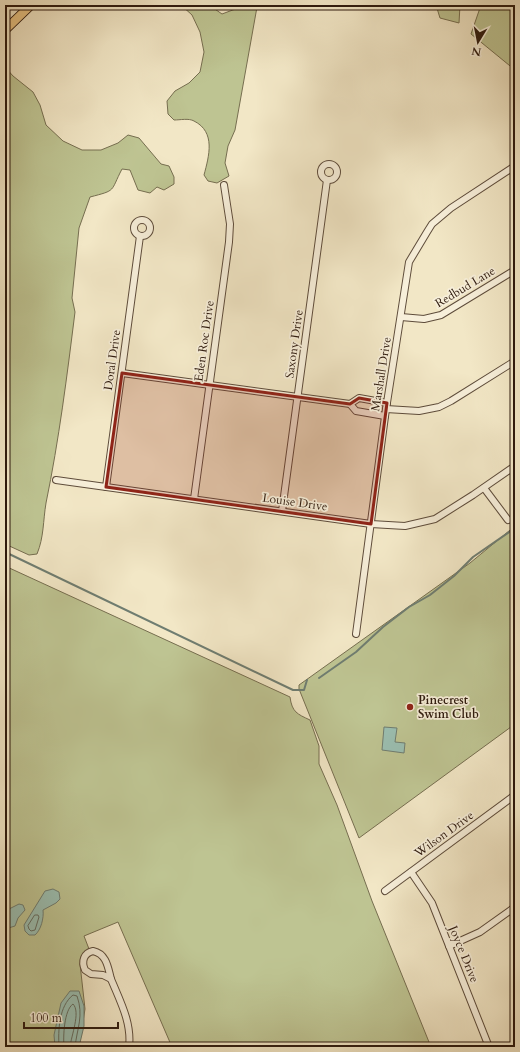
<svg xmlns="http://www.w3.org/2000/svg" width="520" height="1052" viewBox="0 0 520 1052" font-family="Cardo,serif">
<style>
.green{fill:#bec492;stroke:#766e50}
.water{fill:#9bc0b3;stroke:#6f7d71}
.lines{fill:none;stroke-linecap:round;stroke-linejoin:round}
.shore{stroke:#646c60;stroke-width:1}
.stream{stroke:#6f7d71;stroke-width:2}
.minor-casing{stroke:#5e4c3b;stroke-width:8}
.major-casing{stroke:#2d190d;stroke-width:10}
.minor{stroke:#f7efda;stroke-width:6}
.major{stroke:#e9c483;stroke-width:8}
.marked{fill:#8f2418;fill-opacity:0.2;stroke:#8f2418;stroke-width:3;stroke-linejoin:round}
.poi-dot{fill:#8f2418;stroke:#f7efda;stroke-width:1.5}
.labels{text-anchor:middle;stroke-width:3.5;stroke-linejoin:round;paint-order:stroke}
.street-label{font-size:12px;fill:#2d190d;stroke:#f7efda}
.poi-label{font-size:12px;font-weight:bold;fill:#2d190d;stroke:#f7efda;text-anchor:start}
</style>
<rect width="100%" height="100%" fill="#f2e7c6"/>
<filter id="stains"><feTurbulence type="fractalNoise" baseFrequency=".005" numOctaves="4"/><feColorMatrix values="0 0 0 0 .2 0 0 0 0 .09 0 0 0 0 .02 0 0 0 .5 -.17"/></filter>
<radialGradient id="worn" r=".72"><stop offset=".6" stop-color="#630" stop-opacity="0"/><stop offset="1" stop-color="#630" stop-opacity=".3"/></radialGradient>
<g class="green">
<path d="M181,5h28l13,9 16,-6 19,-1 -22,123 -7,16 -3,17 4,13 -12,7 -9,-2 -4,-6c5,-19 12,-43 -10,-54 -5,-3 -14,-1 -20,-1l-6,-6 -1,-13 8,-10 14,-8 11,-11 4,-20 -4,-20 -8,-17z"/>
<polygon points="436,5 460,5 459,23 440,18"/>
<polygon points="481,5 515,5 515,70 471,34"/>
<path d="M5,67l8,9 20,16 7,13 6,20 17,16 19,9h19l17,-7 10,-8 11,3 22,26 8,2 5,11v7l-10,6 -7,-3 -7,6 -12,-3 -8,-20 -8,-1c-12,23 -5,21 -32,28l-11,31 -7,70 3,14c-8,64 -16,128 -29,191 -3,18 -2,34 -9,51l-8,1 -24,-11z"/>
<polygon points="515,526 515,724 359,838 299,689 299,685 470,563"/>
<path d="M5,566l285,131c2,15 7,17 20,23l9,26v18l18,41 35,96 59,146h-259l-54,-125 -34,14 5,13 -9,15 5,45 -6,38h-74z"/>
</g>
<g class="water">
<polygon points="384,727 397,728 395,742 405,743 404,753 382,750"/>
<path d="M53,889l6,3 1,7 -4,4 -13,7c1,8 -2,20 -8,25h-6l-4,-4 -1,-6 21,-34z"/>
<polygon points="19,904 23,905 25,910 18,918 15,926 5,929 5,911"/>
<polygon points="70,991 79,991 84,1006 84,1026 79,1047 55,1047 54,1035 61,1003"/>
</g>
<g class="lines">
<g class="shore">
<polygon points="35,915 38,915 39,917 35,930 31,931 29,929 28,926"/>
<path d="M59,1047c-1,-17 0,-41 14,-52l4,1c7,20 0,32 -2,51"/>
<path d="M64,1047c-1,-10 0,-37 9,-43 8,8 -2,32 -3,43"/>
</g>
<g class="stream">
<polyline points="5,552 293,690 304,690 307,680"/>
<polyline points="319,678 356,652 383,627 409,607 430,595 454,576 473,557 515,528"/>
</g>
<g class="minor-casing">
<g id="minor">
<circle cx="329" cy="172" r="8"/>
<circle cx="142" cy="228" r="8"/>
<polyline points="401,317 424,319 441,315 515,270"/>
<polyline points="122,373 350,404 356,411 385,416"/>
<polyline points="350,404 359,398 387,403"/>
<polyline points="386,409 419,411 439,407 451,401 515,361"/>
<polyline points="56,480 371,524 405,526 435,519 473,495 515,466"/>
<polyline points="106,487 140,236"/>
<polyline points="484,488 508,520"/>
<polyline points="194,499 229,242 230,224 224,185"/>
<polyline points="282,511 327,180"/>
<polyline points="356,634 386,409 409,262 427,232 432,224 451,208 515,166"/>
<polyline points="411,872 432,903 489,1047"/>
<polyline points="385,891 515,795"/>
<polyline points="449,946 480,932 515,907"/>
<path d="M93,951c14,3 15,17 18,28l-8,-4 -12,-1 -6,-4c-4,-9 -1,-17 8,-19z"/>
<path d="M111,979c9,22 21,44 18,68"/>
</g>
</g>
<g class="major-casing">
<polyline id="major" points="5,30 31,5"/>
</g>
<use href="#minor" class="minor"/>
<use href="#major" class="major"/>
</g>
<path class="marked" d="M122,373l228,31 9,-6 28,5 -16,121 -265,-37z"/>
<circle class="poi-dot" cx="410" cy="707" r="4"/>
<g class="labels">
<g class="street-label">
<text transform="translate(465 287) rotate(-31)" y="4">Redbud Lane</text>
<text transform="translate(204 341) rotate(-82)" y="4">Eden Roc Drive</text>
<text transform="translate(294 344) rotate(-82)" y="4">Saxony Drive</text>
<text transform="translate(112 360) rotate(-82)" y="4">Doral Drive</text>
<text transform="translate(381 374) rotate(-81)" y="4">Marshall Drive</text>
<text transform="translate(295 502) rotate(8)" y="4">Louise Drive</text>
<text transform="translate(444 834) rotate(-36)" y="4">Wilson Drive</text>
<text transform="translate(464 954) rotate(68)" y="4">Joyce Drive</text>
</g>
<g class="poi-label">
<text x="418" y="704">Pinecrest<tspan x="418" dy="14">Swim Club</tspan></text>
</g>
</g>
<rect width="520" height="1052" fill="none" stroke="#f2e7c6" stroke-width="20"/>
<rect x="6" y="6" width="508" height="1040" fill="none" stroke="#2d190d" stroke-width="2"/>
<rect x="10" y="10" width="500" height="1032" fill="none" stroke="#2d190d"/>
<g transform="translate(478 42) rotate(190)" stroke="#f7efda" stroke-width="3" paint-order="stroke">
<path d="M0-3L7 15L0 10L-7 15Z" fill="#2d190d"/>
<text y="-6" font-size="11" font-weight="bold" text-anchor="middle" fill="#2d190d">N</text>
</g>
<path d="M24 1022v6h94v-6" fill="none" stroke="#2d190d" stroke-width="2"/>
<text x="30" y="1022" font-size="12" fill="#2d190d" stroke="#f7efda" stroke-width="3" paint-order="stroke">100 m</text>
<rect width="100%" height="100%" filter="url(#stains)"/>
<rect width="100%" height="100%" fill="url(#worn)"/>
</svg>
